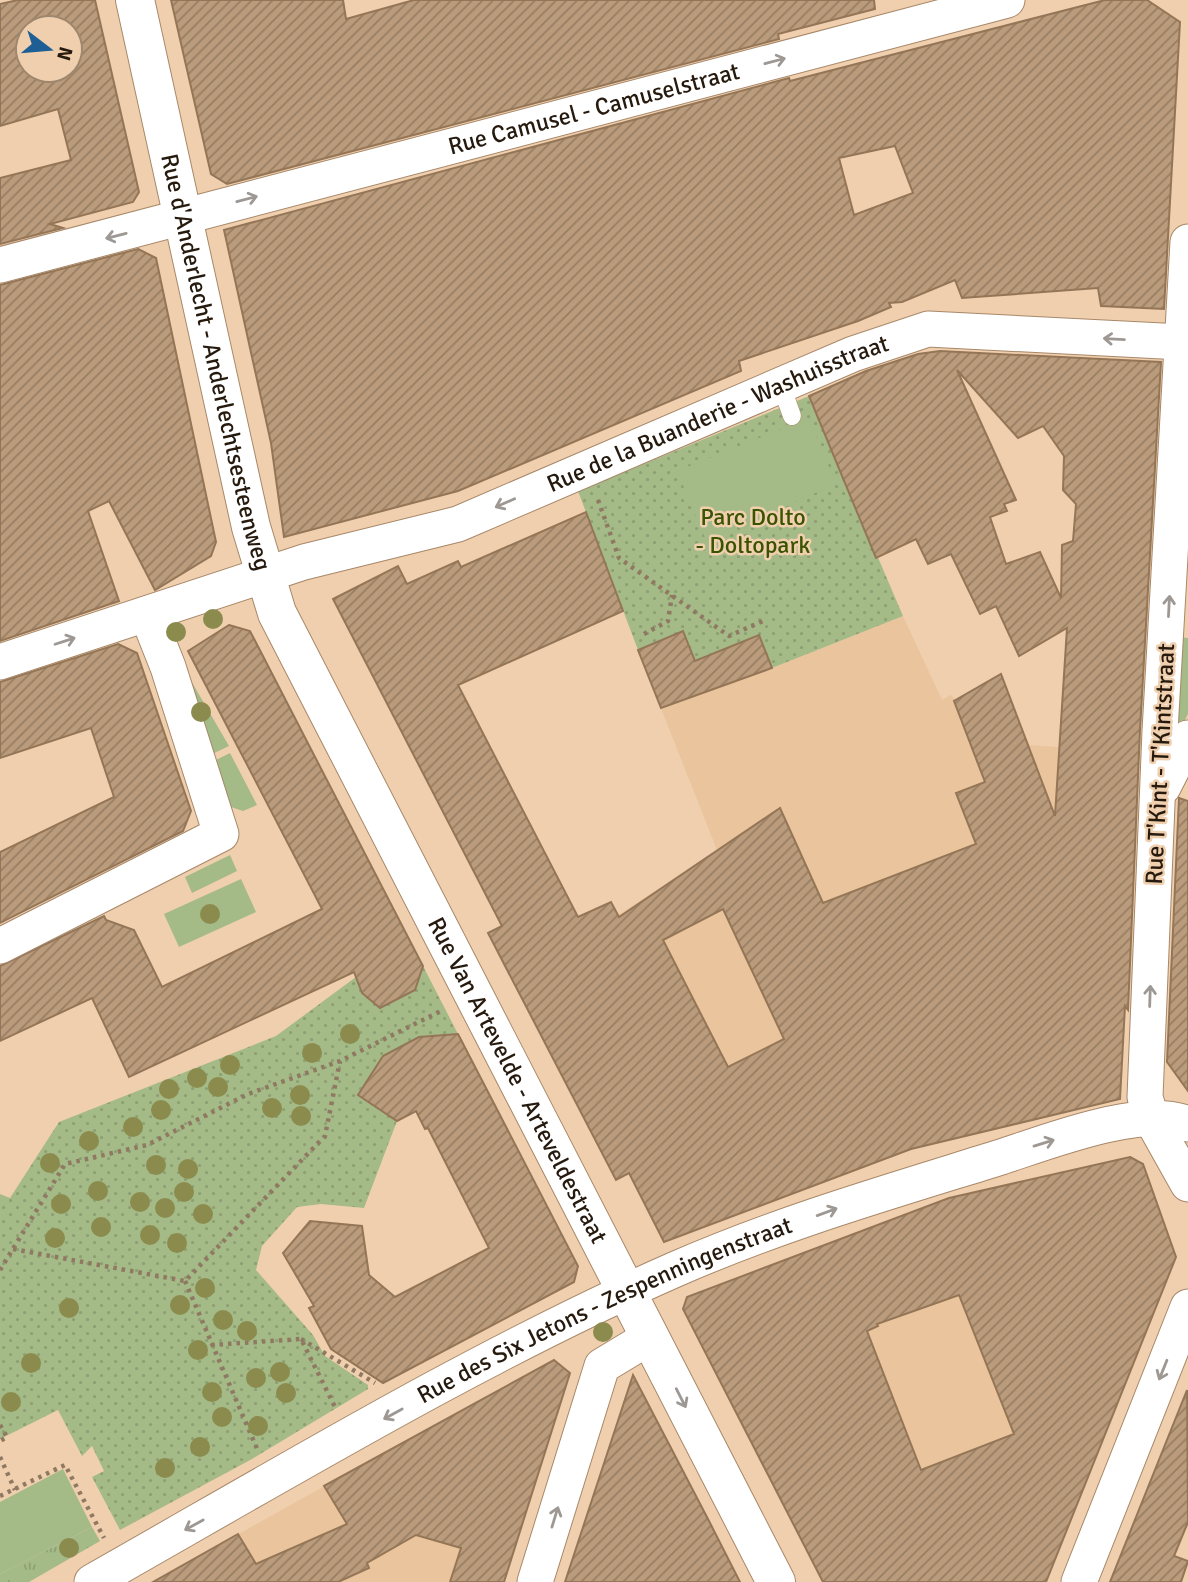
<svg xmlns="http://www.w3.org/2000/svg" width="1188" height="1582" viewBox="0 0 1188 1582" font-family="Signika,sans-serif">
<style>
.built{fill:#e9c49d}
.grass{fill:url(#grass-tufts)}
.park{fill:url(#park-dots)}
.garden{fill:#a4ba87}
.building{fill:url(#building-hatch);stroke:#947657;stroke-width:2;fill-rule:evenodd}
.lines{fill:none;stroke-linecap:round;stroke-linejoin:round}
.lane-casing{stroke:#a78869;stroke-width:19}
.street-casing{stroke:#a78869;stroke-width:37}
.secondary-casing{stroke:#a78869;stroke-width:40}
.path{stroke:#907962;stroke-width:4.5;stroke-dasharray:3.5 5;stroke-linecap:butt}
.lane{stroke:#fff;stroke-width:18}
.street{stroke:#fff;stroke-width:35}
.secondary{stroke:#fff;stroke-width:38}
.tree{fill:#8b8b4e}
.oneway{stroke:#9d9893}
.labels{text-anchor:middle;stroke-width:5;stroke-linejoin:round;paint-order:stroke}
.street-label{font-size:24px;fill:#261a0e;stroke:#f0cfae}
.park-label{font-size:24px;fill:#395300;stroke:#f0cfae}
</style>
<defs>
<pattern id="grass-tufts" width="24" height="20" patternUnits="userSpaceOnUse" patternTransform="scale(1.75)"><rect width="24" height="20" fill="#a4ba87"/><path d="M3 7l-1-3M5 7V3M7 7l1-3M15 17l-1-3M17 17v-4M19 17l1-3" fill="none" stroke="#8d9f73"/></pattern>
<pattern id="park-dots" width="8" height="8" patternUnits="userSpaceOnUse" patternTransform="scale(1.75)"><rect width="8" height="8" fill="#a4ba87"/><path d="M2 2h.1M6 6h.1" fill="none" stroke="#8d9f73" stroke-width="1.8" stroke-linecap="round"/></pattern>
<pattern id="building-hatch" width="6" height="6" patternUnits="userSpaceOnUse" patternTransform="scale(1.75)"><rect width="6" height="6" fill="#ba9b7b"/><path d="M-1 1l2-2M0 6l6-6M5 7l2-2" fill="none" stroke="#977e63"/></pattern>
</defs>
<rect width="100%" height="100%" fill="#f0cfae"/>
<g class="built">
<polygon points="903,616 942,700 951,695 956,701 1001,674 1028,745 1139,753 1133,860 884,1054 713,1119 600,927 717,850 638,650 683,631 695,661 759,635 773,668"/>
<polygon points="886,1221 908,1272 980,1242 1050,1390 943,1529 825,1326 865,1273 849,1235"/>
<polygon points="489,1394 505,1420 504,1582 153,1582"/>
</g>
<polygon class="grass" points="92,1527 100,1541 29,1582 0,1582 0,1574"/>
<g class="park">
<polygon points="809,396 903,616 772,668 759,635 695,661 638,650 578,491"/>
<polygon points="423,966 458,1034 358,1095 397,1121 364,1208 321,1204 297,1207 262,1246 256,1270 313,1335 325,1356 368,1385 368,1389 252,1459 120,1530 92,1477 104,1471 92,1446 82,1456 58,1410 0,1439 0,1194 10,1198 59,1122 276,1036 356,977 362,993 380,1008 415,990"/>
</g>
<g class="garden">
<polygon points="809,418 836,484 706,540 677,471"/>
<polygon points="1177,637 1188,638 1188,714 1176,737"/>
<polygon points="183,667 229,746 206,757"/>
<polygon points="230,753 257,805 243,811 222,804 210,763"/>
<polygon points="230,855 237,871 192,893 185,877"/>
<polygon points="241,879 256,912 179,947 164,914"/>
<polygon points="63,1469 92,1527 0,1574 0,1502"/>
</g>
<g class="building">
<path d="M18,0h77l44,192 -6,10 -83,22 13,4 -63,16v-66l71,-18 -13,-51 -58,17v-122zM28,28h42v42h-42z"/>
<polygon points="171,0 343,0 346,19 414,0 874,0 875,9 778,34 779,39 227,184 211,174"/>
<path d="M1105,0h42l33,22 -16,287 -63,-3 -3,-18 -136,10 -7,-18 -53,22 -13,1 2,4 -33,14 -119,40 2,10 -283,120 -174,46 -13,-94 -47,-213 565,-152 1,3zM895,146l18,47 -59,22 -15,-57z"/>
<polygon points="138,249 156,258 216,542 211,556 155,590 109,501 88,511 119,601 0,641 0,285"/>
<path d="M940,351l221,11 -21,368 -12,280 -3,-4 -5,93 -209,50 -247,93 -35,-69 -13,7 -128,-247 14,-7 -169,-327 65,-33 9,18 51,-23 3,6 125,-55 37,99 -165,74 120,232 33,-15 8,15 161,-109 43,95 153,-59 -20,-51 29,-11 -31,-81 47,-27 54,142 12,-188 -48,28 -23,-50 -16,8 -29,-60 -23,10 -12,-25 -40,19 -67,-162 57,-25 52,-17zM957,370l61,68 25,-12 21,30 -1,34 13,14 -3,37 -11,4 -1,53 -21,-46 -34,12 -16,-47 17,-6 -3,-7 12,-4zM723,909l61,130 -56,28 -65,-127z"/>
<polygon points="229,625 250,631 410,941 423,966 415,990 380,1008 362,993 354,972 129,1077 92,998 0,1041 0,966 104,916 106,920 134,930 162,987 322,909 188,651"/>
<polygon points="683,631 695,661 759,635 772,668 661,708 638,650"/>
<polygon points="118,644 137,653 191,811 183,831 0,923 0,852 114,797 91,728 0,758 0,682"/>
<polygon points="1179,798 1188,801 1188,1091 1167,1062"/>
<polygon points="458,1034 578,1266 574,1282 383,1383 331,1349 309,1308 314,1306 283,1253 310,1221 362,1226 369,1275 395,1297 489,1248 428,1128 425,1129 416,1111 397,1121 358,1095 383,1056 419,1037"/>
<path d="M1130,1157l13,7 33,93 -130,325h-223l-140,-273 4,-12 262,-99zM959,1295l55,139 -93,36 -54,-139 11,-5 -1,-2z"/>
<polygon points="554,1360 570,1373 504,1582 450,1582 461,1548 416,1535 367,1563 369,1568 338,1582 153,1582 238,1534 256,1564 347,1524 324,1486"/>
<polygon points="633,1375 709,1521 740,1582 565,1582"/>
<polygon points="1187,1390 1188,1522 1174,1556 1188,1561 1181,1582 1110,1582"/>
</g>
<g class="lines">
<g class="lane-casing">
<polyline id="lane" points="781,385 792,416"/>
</g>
<g class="street-casing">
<g id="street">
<polyline points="1188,242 1160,731 1145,1097 1151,1118 1188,1184"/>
<path id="s1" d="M0,265l1007,-265"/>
<path id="s2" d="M0,662l304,-100 154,-38 395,-170 75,-25 254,13"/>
<polyline points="1163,787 1188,738"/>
<polyline points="0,946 221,834 168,667 147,614"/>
<path id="s3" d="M92,1582c189,-107 386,-226 584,-313 105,-46 216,-78 325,-112 46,-15 143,-53 187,-33"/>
<polyline points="535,1582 602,1366 650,1337"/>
<polyline points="1079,1582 1188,1307"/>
</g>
</g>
<g class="secondary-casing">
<g id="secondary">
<path id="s4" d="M135,0l116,527 26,86 499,969"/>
</g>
</g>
<g class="path">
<polyline points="598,500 619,558 729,636 763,621"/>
<polyline points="644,634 668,621 672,595"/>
<polyline points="13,1249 185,1281 325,1136 340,1061"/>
<polyline points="0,1270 65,1164 147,1145 248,1094 340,1061 443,1010"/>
<polyline points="185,1281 258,1451"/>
<polyline points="301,1339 375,1383"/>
<polyline points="211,1345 301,1339 335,1407"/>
<polyline points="0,1425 7,1437 0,1441"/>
<polyline points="0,1457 15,1490"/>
<polyline points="0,1496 65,1465 104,1538"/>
</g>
<use href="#lane" class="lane"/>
<use href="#street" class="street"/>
<use href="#secondary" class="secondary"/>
</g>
<g class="tree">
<circle cx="213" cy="619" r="10"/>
<circle cx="176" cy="632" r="10"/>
<circle cx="201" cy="712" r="10"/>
<circle cx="210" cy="914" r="10"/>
<circle cx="350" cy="1034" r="10"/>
<circle cx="312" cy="1053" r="10"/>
<circle cx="230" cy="1065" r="10"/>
<circle cx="197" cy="1078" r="10"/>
<circle cx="218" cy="1087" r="10"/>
<circle cx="169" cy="1089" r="10"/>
<circle cx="300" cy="1095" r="10"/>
<circle cx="272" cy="1108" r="10"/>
<circle cx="161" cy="1110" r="10"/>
<circle cx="301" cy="1116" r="10"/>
<circle cx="133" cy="1127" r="10"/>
<circle cx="89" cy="1141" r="10"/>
<circle cx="50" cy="1163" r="10"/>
<circle cx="156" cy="1165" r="10"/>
<circle cx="188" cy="1169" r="10"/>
<circle cx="98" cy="1191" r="10"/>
<circle cx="184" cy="1192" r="10"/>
<circle cx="140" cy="1202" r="10"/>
<circle cx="61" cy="1204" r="10"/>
<circle cx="165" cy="1208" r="10"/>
<circle cx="203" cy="1214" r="10"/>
<circle cx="101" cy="1227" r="10"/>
<circle cx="150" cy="1235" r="10"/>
<circle cx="55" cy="1238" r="10"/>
<circle cx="177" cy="1243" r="10"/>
<circle cx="205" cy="1288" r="10"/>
<circle cx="180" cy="1305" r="10"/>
<circle cx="69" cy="1308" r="10"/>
<circle cx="223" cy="1320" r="10"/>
<circle cx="247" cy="1331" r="10"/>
<circle cx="603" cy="1332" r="10"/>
<circle cx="198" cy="1350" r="10"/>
<circle cx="31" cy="1363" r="10"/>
<circle cx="280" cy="1372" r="10"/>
<circle cx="256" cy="1378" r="10"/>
<circle cx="212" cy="1392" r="10"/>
<circle cx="286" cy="1393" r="10"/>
<circle cx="11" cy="1402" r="10"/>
<circle cx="222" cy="1417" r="10"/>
<circle cx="258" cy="1426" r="10"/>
<circle cx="200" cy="1447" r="10"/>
<circle cx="165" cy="1468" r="10"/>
<circle cx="69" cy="1548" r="10"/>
</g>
<defs><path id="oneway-shaft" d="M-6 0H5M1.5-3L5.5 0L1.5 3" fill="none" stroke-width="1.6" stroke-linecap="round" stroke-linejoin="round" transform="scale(1.75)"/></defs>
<g class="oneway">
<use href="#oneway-shaft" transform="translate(775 61) rotate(-15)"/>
<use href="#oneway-shaft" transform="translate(247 199) rotate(-15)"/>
<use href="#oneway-shaft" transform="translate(116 236) rotate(166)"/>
<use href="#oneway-shaft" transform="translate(1114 339) rotate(-177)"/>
<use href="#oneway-shaft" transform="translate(505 503) rotate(156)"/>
<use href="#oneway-shaft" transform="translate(1169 606) rotate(-87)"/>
<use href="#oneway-shaft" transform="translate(65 641) rotate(-18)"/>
<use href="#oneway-shaft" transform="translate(1150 996) rotate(-88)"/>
<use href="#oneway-shaft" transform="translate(1044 1143) rotate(-17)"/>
<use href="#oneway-shaft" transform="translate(827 1212) rotate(-20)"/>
<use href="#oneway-shaft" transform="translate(1163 1370) rotate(112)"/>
<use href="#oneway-shaft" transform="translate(681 1398) rotate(63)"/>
<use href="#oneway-shaft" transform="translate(393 1414) rotate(151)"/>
<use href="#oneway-shaft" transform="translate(555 1517) rotate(-73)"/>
<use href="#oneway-shaft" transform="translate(194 1525) rotate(151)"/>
</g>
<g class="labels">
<g class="street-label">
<text dy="8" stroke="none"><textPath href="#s1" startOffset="614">Rue Camusel - Camuselstraat</textPath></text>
<text dy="8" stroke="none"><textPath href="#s4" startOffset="371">Rue d'Anderlecht - Anderlechtsesteenweg</textPath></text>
<text dy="8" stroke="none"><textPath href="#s2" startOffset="761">Rue de la Buanderie - Washuisstraat</textPath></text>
<text transform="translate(1160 764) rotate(-87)" y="8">Rue T'Kint - T'Kintstraat</text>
<text dy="8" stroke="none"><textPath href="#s4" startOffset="1155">Rue Van Artevelde - Arteveldestraat</textPath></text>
<text dy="8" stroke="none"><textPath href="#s3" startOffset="581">Rue des Six Jetons - Zespenningenstraat</textPath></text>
</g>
<g class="park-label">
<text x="753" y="525">Parc Dolto<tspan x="753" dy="28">- Doltopark</tspan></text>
</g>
</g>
<g transform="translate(49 49) rotate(106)"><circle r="33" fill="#f0cfae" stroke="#9f876e" stroke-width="2"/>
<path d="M0-5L12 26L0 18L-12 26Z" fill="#1d5f94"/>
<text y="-10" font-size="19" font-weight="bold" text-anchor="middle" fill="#261a0e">N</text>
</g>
</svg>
